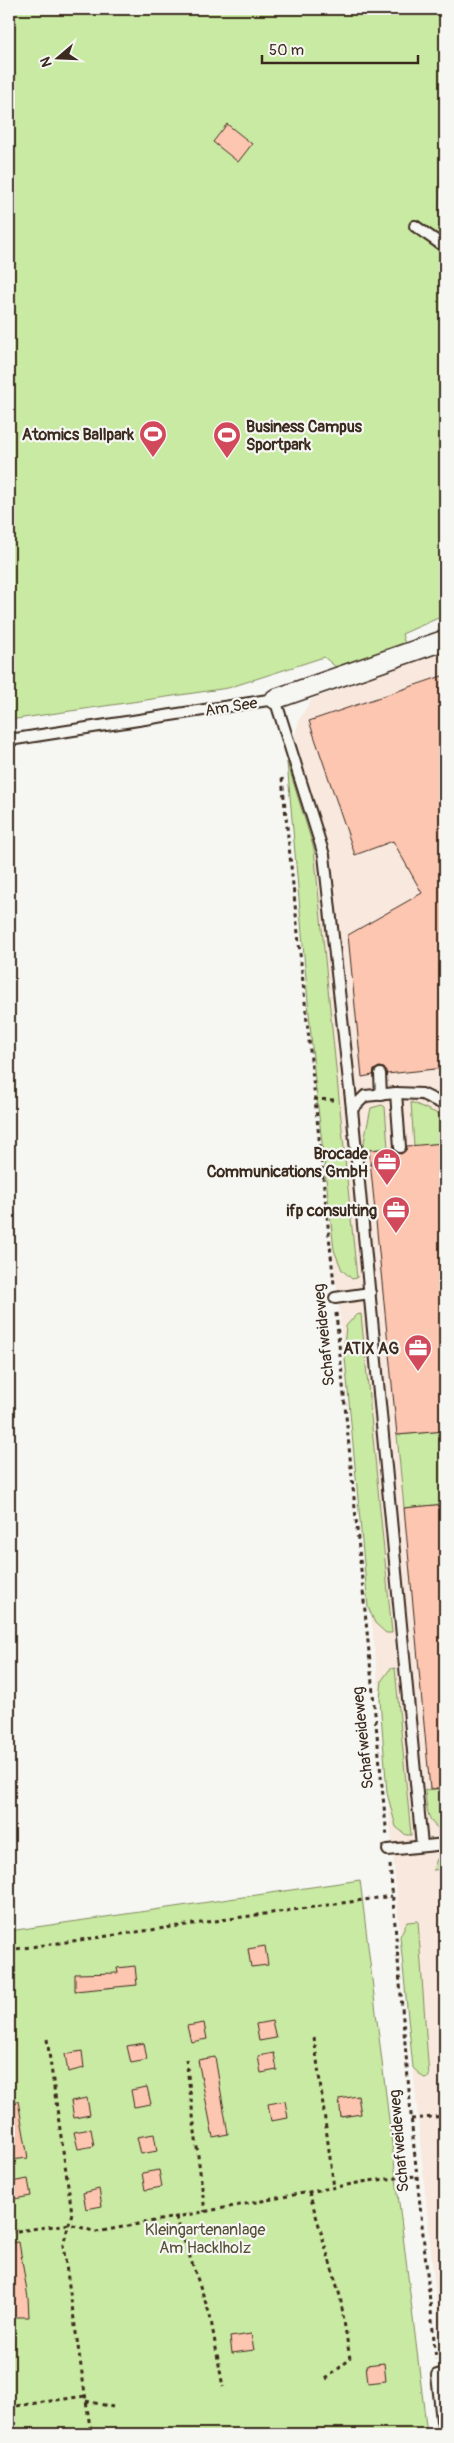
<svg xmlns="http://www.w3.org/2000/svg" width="454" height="2443" viewBox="0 0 454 2443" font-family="Pangolin,sans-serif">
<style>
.built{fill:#f8e8de}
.green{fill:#c9eaa2;stroke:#828a60}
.building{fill:#fdc6b0;stroke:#3b2a1e}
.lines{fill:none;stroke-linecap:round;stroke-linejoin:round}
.service-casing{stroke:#3b2a1e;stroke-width:14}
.minor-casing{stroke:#3b2a1e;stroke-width:22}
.path{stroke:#3b2a1e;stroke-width:3;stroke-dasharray:4 4;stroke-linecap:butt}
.service{stroke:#f6f6f2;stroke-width:10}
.minor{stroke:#f6f6f2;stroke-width:19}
.labels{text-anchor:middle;stroke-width:4.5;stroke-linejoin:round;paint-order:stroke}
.poi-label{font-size:16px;font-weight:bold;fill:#3b2a1e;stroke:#f6f6f2;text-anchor:end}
.street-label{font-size:16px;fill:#3b2a1e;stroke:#f6f6f2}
.park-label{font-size:16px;fill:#575038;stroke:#f6f6f2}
</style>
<rect width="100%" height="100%" fill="#f6f6f2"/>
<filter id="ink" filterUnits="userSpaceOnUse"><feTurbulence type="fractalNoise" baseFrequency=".02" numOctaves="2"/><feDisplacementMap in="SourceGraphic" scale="10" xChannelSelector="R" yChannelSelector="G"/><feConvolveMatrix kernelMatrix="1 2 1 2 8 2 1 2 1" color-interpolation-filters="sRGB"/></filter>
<g filter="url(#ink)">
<polygon class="built" points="445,650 445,2378 442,2362 400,1936 380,1700 315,1081 287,762 300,718 312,699"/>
<g class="green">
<polygon points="9,9 445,9 445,151 441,151 439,212 441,262 445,268 445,615 402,634 405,644 337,668 324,657 228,688 9,720"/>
<polygon points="287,762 314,849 357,1278 352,1279 342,1270 334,1250 315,1081"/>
<polygon points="411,1102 445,1117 445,1143 414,1146"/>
<polygon points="382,1105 385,1107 388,1148 362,1151 371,1108"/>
<polygon points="361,1314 392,1633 386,1633 375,1623 368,1607 344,1347 346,1326 356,1315"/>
<polygon points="445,1431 445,1504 404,1508 397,1435"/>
<polygon points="395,1668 411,1835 406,1835 396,1827 387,1793 380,1700 382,1680 390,1669"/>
<path d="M445,1788v43c-19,-5 -18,-24 -20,-41z"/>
<polygon points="445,1855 445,1869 433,1870 437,1859"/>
<polygon points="360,1880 427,2434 9,2434 9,1931"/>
<polygon points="418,1921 429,2077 424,2078 413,2068 400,1936 407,1922"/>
</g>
<g class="building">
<polygon points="227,124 252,144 238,162 213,142"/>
<polygon points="445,675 445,1068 387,1074 384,1068 379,1067 374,1070 373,1075 362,1077 348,935 422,893 393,841 355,855 309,721"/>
<polygon points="445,1143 445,1431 397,1435 369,1150 393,1148 397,1153 401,1154 406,1150 407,1146"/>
<polygon points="445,1504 445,1788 430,1789 404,1508"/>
<polygon points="265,1946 268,1965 251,1967 248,1949"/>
<polygon points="135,1966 137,1985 75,1991 75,1974 118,1973 117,1968"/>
<polygon points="272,2021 276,2038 259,2041 256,2024"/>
<polygon points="204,2023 207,2039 191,2042 187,2026"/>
<polygon points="144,2043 147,2060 131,2063 127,2046"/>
<polygon points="82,2051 84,2068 68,2072 65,2054"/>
<polygon points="274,2053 277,2070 261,2073 258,2056"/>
<polygon points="215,2057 228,2134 213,2137 198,2060"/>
<polygon points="147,2087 151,2104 134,2107 131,2090"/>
<polygon points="358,2096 361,2114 341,2117 339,2099"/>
<polygon points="87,2098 90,2115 74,2118 71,2101"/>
<polygon points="9,2101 18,2101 28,2158 11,2160 9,2147"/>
<polygon points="285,2101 288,2118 271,2121 268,2104"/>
<polygon points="91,2129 94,2146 78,2149 74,2132"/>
<polygon points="154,2134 157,2151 141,2154 137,2137"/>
<polygon points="159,2170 162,2187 145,2190 142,2173"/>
<polygon points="28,2179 31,2196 14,2199 11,2182"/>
<polygon points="99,2189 102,2206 86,2209 83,2193"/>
<polygon points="19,2242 28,2298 29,2317 12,2317 9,2243"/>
<polygon points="251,2334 254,2350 232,2353 230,2337"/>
<polygon points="384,2363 386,2381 368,2383 366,2365"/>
</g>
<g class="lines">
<g class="service-casing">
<g id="service">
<polyline points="415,226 445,247"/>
<polyline points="9,740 275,699 324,855 352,1109"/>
<polyline points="380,1074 381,1095"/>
<polyline points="396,1093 400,1147"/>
<polyline points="335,1298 370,1293"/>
<polyline points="422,1846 352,1109 365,1096 396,1093 422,1094 445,1105"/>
<polyline points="388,1850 445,1844"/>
<polyline points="445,2373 437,2375 442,2421 445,2434"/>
</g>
</g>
<g class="minor-casing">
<polyline id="minor" points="275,699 445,640"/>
</g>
<g class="path">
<polyline points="282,778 334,1284"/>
<polyline points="314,1099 335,1100"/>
<polyline points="336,1313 387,1837"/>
<polyline points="390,1865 413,2138 436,2359"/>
<polyline points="9,1950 392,1896"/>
<polyline points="314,2037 334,2188"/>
<polyline points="47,2039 72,2213 63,2245 91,2434"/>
<polyline points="186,2059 205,2212"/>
<polyline points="411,2119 445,2116"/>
<polyline points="309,2192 340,2296 350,2359 326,2379"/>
<polyline points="176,2217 210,2315 223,2387"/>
<polyline points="9,2232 70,2224 96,2232 368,2181 416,2176"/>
<polyline points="86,2401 113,2407"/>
<polyline points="9,2407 85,2396"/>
</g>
<use href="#service" class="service"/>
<use href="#minor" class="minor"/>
</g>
</g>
<defs>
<g id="stadium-pin" transform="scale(1.4375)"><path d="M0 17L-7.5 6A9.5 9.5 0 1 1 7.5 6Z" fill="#d1495b" stroke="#f6f6f2"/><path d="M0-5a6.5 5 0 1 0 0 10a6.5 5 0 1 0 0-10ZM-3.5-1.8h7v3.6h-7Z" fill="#fff"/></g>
<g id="office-pin" transform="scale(1.4375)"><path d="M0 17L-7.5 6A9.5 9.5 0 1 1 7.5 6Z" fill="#d1495b" stroke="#f6f6f2"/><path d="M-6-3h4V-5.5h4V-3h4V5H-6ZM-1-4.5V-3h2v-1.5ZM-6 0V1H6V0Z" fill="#fff"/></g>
</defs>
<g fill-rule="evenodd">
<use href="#stadium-pin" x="153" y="434"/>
<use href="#stadium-pin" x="227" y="435"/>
<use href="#office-pin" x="387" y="1162"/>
<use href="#office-pin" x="396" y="1210"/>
<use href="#office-pin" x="418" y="1348"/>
</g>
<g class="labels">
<g class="poi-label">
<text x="246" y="432" text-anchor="start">Business Campus<tspan x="246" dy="18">Sportpark</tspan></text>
<text x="134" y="440">Atomics Ballpark</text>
<text x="368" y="1159">Brocade<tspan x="368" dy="18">Communications GmbH</tspan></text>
<text x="377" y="1216">ifp consulting</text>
<text x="399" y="1354">ATIX AG</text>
</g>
<g class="street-label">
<text transform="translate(231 706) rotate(-9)" y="6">Am See</text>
<text transform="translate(323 1335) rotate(-96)" y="6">Schafweideweg</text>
<text transform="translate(362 1738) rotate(-96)" y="6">Schafweideweg</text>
<text transform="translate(398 2141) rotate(-95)" y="6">Schafweideweg</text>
</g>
<g class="park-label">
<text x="205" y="2235">Kleingartenanlage<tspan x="205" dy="18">Am Hacklholz</tspan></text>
</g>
</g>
<rect width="454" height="2443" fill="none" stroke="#f6f6f2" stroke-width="30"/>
<rect x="15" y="15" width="424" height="2413" fill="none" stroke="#3b2a1e" stroke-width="2" filter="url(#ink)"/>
<g transform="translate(58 58) rotate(251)" stroke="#f6f6f2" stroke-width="4" paint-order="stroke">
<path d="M0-4L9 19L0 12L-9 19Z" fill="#3b2a1e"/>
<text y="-8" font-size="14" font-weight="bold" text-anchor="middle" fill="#3b2a1e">N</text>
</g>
<path d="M262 55v8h156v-8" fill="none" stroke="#3b2a1e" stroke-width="2.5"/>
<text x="269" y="55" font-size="15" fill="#3b2a1e" stroke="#f6f6f2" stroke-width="4" paint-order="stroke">50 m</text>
</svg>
